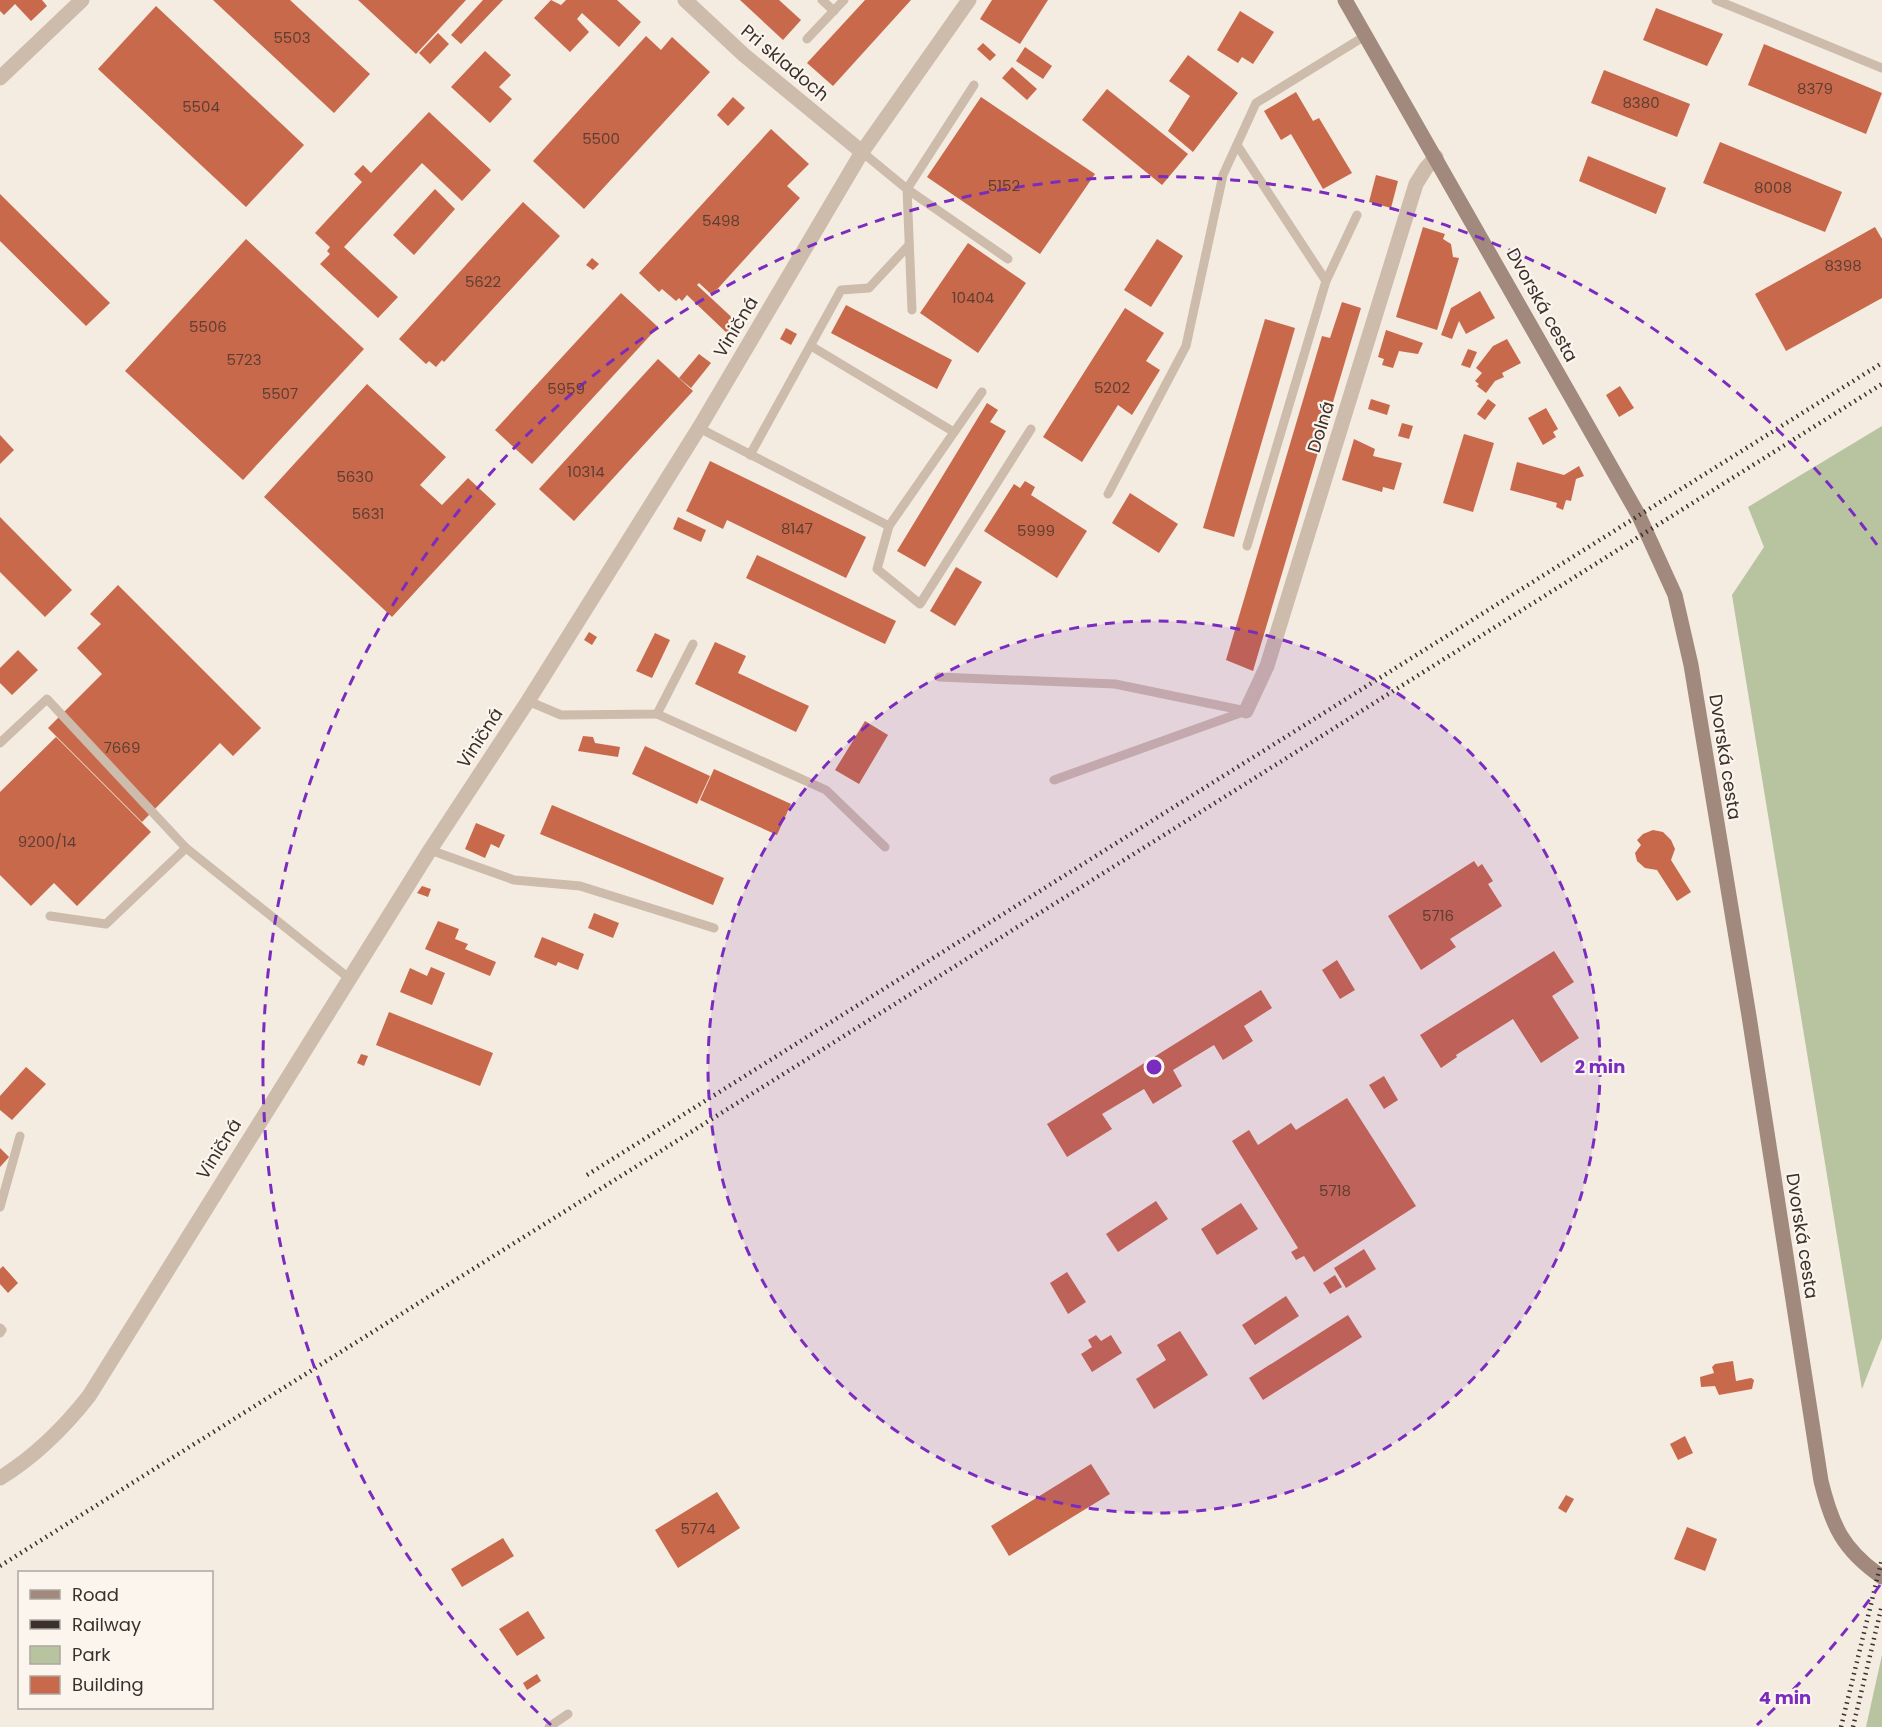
<svg xmlns="http://www.w3.org/2000/svg" width="1882" height="1727" viewBox="0 0 1882 1727" font-family="Poppins,sans-serif">
<style>
.green{fill:#b8c4a0}
.building{fill:#c8694b}
.lines{fill:none;stroke-linecap:round;stroke-linejoin:round}
.lane{stroke:#cdbbac;stroke-width:9}
.street{stroke:#cdbbac;stroke-width:15}
.secondary{stroke:#a18a7d;stroke-width:15}
.rail{stroke:#3b302b;stroke-width:4.5;stroke-dasharray:1.5 4.5;stroke-linecap:butt}
.ring{fill:none;stroke:#7b2cbf;stroke-width:3;stroke-dasharray:10 8}
.labels{text-anchor:middle;stroke-width:4.5;stroke-linejoin:round;paint-order:stroke}
.number-label{font-size:15px;fill:#5e3e33}
.street-label{font-size:18px;fill:#3b302b;stroke:#fbf5ee}
.centre{fill:#7b2cbf;stroke:#fbf5ee;stroke-width:3}
.ring-label{font-size:18px;text-anchor:middle;font-weight:bold;fill:#7b2cbf;stroke:#fbf5ee;stroke-width:4.5;stroke-linejoin:round;paint-order:stroke}
</style>
<rect width="100%" height="100%" fill="#f4ebe1"/>
<g class="green">
<polygon points="1882,426 1882,1338 1862,1389 1732,595 1764,547 1748,507"/>
<polygon points="1882,1655 1882,1727 1866,1727"/>
</g>
<g class="building">
<polygon points="0,0 42,0 47,6 31,21 15,4 4,15 0,11"/>
<polygon points="213,0 290,0 370,74 334,113"/>
<polygon points="358,0 466,0 416,54"/>
<polygon points="483,0 503,0 461,44 451,35"/>
<polygon points="551,0 561,5 566,0 617,0 641,22 619,47 582,13 577,19 589,32 570,52 534,18"/>
<polygon points="740,0 779,0 801,20 783,40"/>
<polygon points="865,0 911,0 833,86 807,63"/>
<polygon points="992,0 1048,0 1020,44 980,19"/>
<polygon points="156,6 304,145 246,207 98,69"/>
<polygon points="1656,8 1723,34 1707,66 1643,40"/>
<polygon points="1240,11 1274,32 1253,64 1242,57 1238,63 1217,50"/>
<polygon points="438,33 449,44 430,64 419,53"/>
<polygon points="646,36 661,50 672,37 710,72 584,209 533,161"/>
<polygon points="983,43 996,55 990,61 977,49"/>
<polygon points="1764,44 1882,93 1866,134 1748,85"/>
<polygon points="1025,47 1052,66 1043,79 1016,61"/>
<polygon points="485,51 511,75 499,87 512,99 490,123 451,87"/>
<polygon points="1188,55 1238,93 1193,152 1168,131 1190,96 1169,81"/>
<polygon points="1012,67 1037,89 1027,100 1002,78"/>
<polygon points="1604,70 1690,104 1677,137 1591,103"/>
<polygon points="1107,89 1188,154 1162,185 1082,120"/>
<polygon points="1296,92 1313,121 1319,118 1352,173 1323,189 1291,134 1281,140 1264,111"/>
<polygon points="733,97 745,108 728,126 717,115"/>
<polygon points="981,97 1095,174 1040,254 927,177"/>
<polygon points="429,112 491,170 462,201 422,163 344,247 398,297 378,318 320,264 330,254 327,251 330,247 315,233 362,182 354,174 363,165 371,173"/>
<polygon points="771,129 809,164 787,186 800,198 712,295 699,283 697,285 739,324 730,336 687,295 682,301 679,298 676,301 662,289 659,292 639,273"/>
<polygon points="1720,142 1842,192 1825,232 1703,183"/>
<polygon points="1588,156 1666,188 1656,214 1579,181"/>
<polygon points="1376,175 1398,181 1391,208 1369,202"/>
<polygon points="435,189 455,209 414,255 393,235"/>
<polygon points="0,194 110,303 86,326 0,241"/>
<polygon points="523,202 560,236 444,362 442,360 436,367 429,361 426,364 399,339"/>
<polygon points="1423,227 1445,234 1443,239 1451,244 1453,257 1459,258 1437,330 1396,317"/>
<polygon points="1875,227 1882,239 1882,298 1786,351 1755,294"/>
<polygon points="246,239 364,349 243,480 125,371"/>
<polygon points="1157,239 1183,256 1151,307 1124,290"/>
<polygon points="968,243 1026,283 978,353 920,313"/>
<polygon points="592,258 599,264 593,270 586,265"/>
<polygon points="1480,291 1495,318 1466,334 1459,321 1452,339 1441,335 1451,308"/>
<polygon points="621,293 658,327 532,464 495,430"/>
<polygon points="1342,302 1361,308 1253,671 1226,660 1322,336 1330,338"/>
<polygon points="846,305 952,360 937,389 831,333"/>
<polygon points="1125,308 1164,333 1146,361 1160,370 1132,415 1118,405 1082,462 1043,437"/>
<polygon points="1265,319 1295,328 1234,537 1203,528"/>
<polygon points="786,328 797,334 791,345 780,339"/>
<polygon points="1386,330 1423,343 1418,354 1399,351 1393,368 1382,365 1384,359 1378,357"/>
<polygon points="1507,339 1521,363 1502,373 1504,377 1495,381 1486,393 1477,386 1479,384 1475,381 1482,373 1476,368 1493,346"/>
<polygon points="1468,349 1477,352 1470,368 1461,365"/>
<polygon points="699,354 711,363 691,388 679,378"/>
<polygon points="658,359 693,391 574,521 539,489"/>
<polygon points="367,384 446,457 420,485 442,505 468,478 496,504 392,617 264,497"/>
<polygon points="1620,386 1634,408 1619,417 1606,395"/>
<polygon points="1371,399 1390,405 1387,415 1368,409"/>
<polygon points="1488,399 1496,405 1485,420 1477,414"/>
<polygon points="987,403 998,410 990,422 1006,431 925,567 897,551"/>
<polygon points="1546,408 1558,429 1553,432 1556,437 1543,445 1528,418"/>
<polygon points="1402,423 1413,426 1409,439 1398,436"/>
<polygon points="1464,434 1494,443 1473,512 1443,503"/>
<polygon points="0,435 14,450 0,464"/>
<polygon points="1354,439 1375,449 1373,456 1402,463 1394,490 1383,487 1382,492 1342,480"/>
<polygon points="710,461 866,537 846,578 727,520 723,529 686,511"/>
<polygon points="1517,462 1564,475 1579,466 1584,476 1576,479 1571,501 1566,500 1563,510 1556,507 1557,503 1510,490"/>
<polygon points="1025,481 1035,487 1031,495 1087,531 1057,578 984,531 1014,484 1020,488"/>
<polygon points="1130,493 1178,524 1159,553 1112,523"/>
<polygon points="0,517 72,590 45,617 0,572"/>
<polygon points="678,517 706,530 701,542 673,529"/>
<polygon points="757,555 896,621 885,644 746,578"/>
<polygon points="956,567 982,582 955,626 930,611"/>
<polygon points="118,585 261,728 233,756 220,743 142,822 48,728 102,674 77,648 101,624 90,614"/>
<polygon points="589,632 597,637 592,645 584,640"/>
<polygon points="655,633 670,640 652,678 636,671"/>
<polygon points="715,642 746,656 738,673 809,706 796,732 695,684"/>
<polygon points="18,650 38,670 12,695 0,683 0,668"/>
<polygon points="865,721 888,735 859,784 835,770"/>
<polygon points="583,736 593,737 595,743 620,747 618,757 578,751"/>
<polygon points="56,737 151,832 77,906 54,883 31,906 0,875 0,792"/>
<polygon points="645,746 710,776 697,804 632,774"/>
<polygon points="714,769 791,804 777,835 700,800"/>
<polygon points="552,805 724,878 713,905 540,834"/>
<polygon points="476,823 505,835 499,848 491,844 485,858 465,849"/>
<polygon points="1653,830 1663,832 1671,840 1675,849 1671,860 1691,892 1677,901 1657,870 1645,868 1637,861 1635,853 1641,845 1637,840 1643,834"/>
<polygon points="1474,861 1478,867 1482,864 1493,881 1488,884 1502,906 1450,939 1456,947 1421,970 1388,916"/>
<polygon points="422,886 431,889 428,897 417,893"/>
<polygon points="594,913 619,923 613,938 588,928"/>
<polygon points="438,921 459,929 455,939 468,944 465,949 496,962 490,976 425,949"/>
<polygon points="542,937 584,954 578,970 558,962 556,966 534,957"/>
<polygon points="1554,951 1574,982 1552,996 1579,1038 1541,1063 1513,1019 1456,1055 1457,1057 1441,1068 1420,1035"/>
<polygon points="1337,960 1355,990 1340,999 1322,970"/>
<polygon points="431,967 445,973 432,1005 400,992 410,968 427,976"/>
<polygon points="1261,990 1272,1008 1244,1026 1253,1041 1223,1060 1214,1045 1173,1070 1182,1086 1153,1104 1144,1089 1102,1114 1112,1129 1067,1157 1047,1124"/>
<polygon points="389,1012 493,1053 480,1086 376,1045"/>
<polygon points="361,1054 368,1056 364,1066 357,1063"/>
<polygon points="26,1067 46,1084 12,1120 0,1110 0,1096"/>
<polygon points="1384,1076 1398,1100 1384,1109 1369,1085"/>
<polygon points="1347,1098 1416,1206 1314,1272 1304,1256 1296,1260 1291,1252 1298,1248 1232,1141 1249,1130 1258,1145 1291,1123 1296,1130"/>
<polygon points="0,1148 9,1157 0,1167"/>
<polygon points="1156,1201 1168,1219 1118,1252 1106,1234"/>
<polygon points="1241,1203 1258,1229 1217,1255 1201,1229"/>
<polygon points="1364,1249 1376,1269 1346,1288 1334,1268"/>
<polygon points="3,1266 18,1283 8,1293 0,1284 0,1269"/>
<polygon points="1067,1272 1086,1302 1068,1314 1050,1283"/>
<polygon points="1335,1275 1342,1287 1330,1294 1323,1283"/>
<polygon points="1286,1296 1299,1316 1255,1345 1242,1325"/>
<polygon points="1348,1315 1362,1337 1263,1400 1249,1378"/>
<polygon points="1180,1331 1208,1375 1154,1409 1136,1379 1166,1360 1157,1345"/>
<polygon points="1096,1335 1101,1341 1111,1335 1122,1353 1092,1372 1081,1354 1092,1347 1088,1340"/>
<polygon points="1733,1361 1736,1381 1751,1378 1754,1380 1752,1389 1719,1395 1715,1386 1701,1387 1700,1377 1714,1373 1712,1367 1715,1364"/>
<polygon points="1685,1436 1693,1453 1678,1460 1670,1444"/>
<polygon points="1091,1464 1110,1494 1009,1556 991,1526"/>
<polygon points="717,1492 740,1528 678,1568 655,1530"/>
<polygon points="1566,1495 1574,1499 1566,1513 1558,1508"/>
<polygon points="1687,1527 1717,1539 1705,1571 1674,1559"/>
<polygon points="503,1538 514,1556 462,1587 451,1569"/>
<polygon points="528,1611 545,1638 517,1656 499,1629"/>
<polygon points="537,1674 541,1681 527,1690 523,1683"/>
</g>
<g class="lines">
<g class="lane">
<polyline points="822,0 834,11"/>
<polyline points="1716,0 1882,68"/>
<polyline points="807,39 844,0"/>
<polyline points="1237,145 1326,281"/>
<polyline points="862,152 907,189 974,85"/>
<polyline points="912,310 907,189 1008,259"/>
<polyline points="811,346 954,432"/>
<polyline points="699,428 889,526 877,569 920,604 1031,429"/>
<polyline points="750,455 841,290 869,288 909,245"/>
<polyline points="1108,494 1186,346 1223,175 1256,103 1365,36"/>
<polyline points="889,526 982,392"/>
<polyline points="1247,546 1326,281 1357,215"/>
<polyline points="939,677 1115,684 1246,711"/>
<polyline points="528,701 561,715 657,714 693,644"/>
<polyline points="657,714 826,790 885,847"/>
<polyline points="0,743 47,699 186,848 350,979"/>
<polyline points="1054,780 1243,712"/>
<polyline points="430,850 514,880 580,886 714,928"/>
<polyline points="50,916 106,924 186,848"/>
<polyline points="0,1207 20,1136"/>
<polyline points="0,1328 2,1330 0,1333"/>
<polyline points="549,1727 568,1714"/>
</g>
<g class="street">
<polyline points="685,0 744,55 862,152"/>
<polyline points="0,78 82,0"/>
<polyline points="1246,711 1267,666 1416,184 1426,168 1436,157"/>
<path d="M0,1478c36,-22 63,-49 89,-82l341,-546 98,-149 171,-273 163,-276 107,-152"/>
</g>
<path class="secondary" d="M1345,0l294,516 36,79 16,70 58,351 72,465c11,45 22,69 61,96"/>
<g class="rail">
<polyline points="587,1175 1882,363"/>
<polyline points="0,1566 1882,384"/>
<polyline points="1841,1727 1882,1559"/>
<polyline points="1853,1727 1882,1605"/>
</g>
</g>
<circle cx="1154" cy="1067" r="446" fill="#7b2cbf" fill-opacity=".12"/>
<g class="ring">
<circle cx="1154" cy="1067" r="446"/>
<path d="M1880 1585A892 892 0 0 1 1757 1725M551 1725A892 892 0 1 1 1880 549"/>
</g>
<g class="labels">
<g class="number-label">
<text x="292" y="43">5503</text>
<text x="1815" y="94">8379</text>
<text x="1641" y="108">8380</text>
<text x="201" y="112">5504</text>
<text x="601" y="144">5500</text>
<text x="1004" y="191">5152</text>
<text x="1773" y="193">8008</text>
<text x="721" y="226">5498</text>
<text x="1843" y="271">8398</text>
<text x="483" y="287">5622</text>
<text x="973" y="303">10404</text>
<text x="208" y="332">5506</text>
<text x="244" y="365">5723</text>
<text x="1112" y="393">5202</text>
<text x="566" y="394">5959</text>
<text x="280" y="399">5507</text>
<text x="586" y="477">10314</text>
<text x="355" y="482">5630</text>
<text x="368" y="519">5631</text>
<text x="797" y="534">8147</text>
<text x="1036" y="536">5999</text>
<text x="122" y="753">7669</text>
<text x="47" y="847">9200/14</text>
<text x="1438" y="921">5716</text>
<text x="1335" y="1196">5718</text>
<text x="698" y="1534">5774</text>
</g>
<g class="street-label">
<text transform="translate(785 63) rotate(40)" y="6">Pri skladoch</text>
<text transform="translate(1542 305) rotate(61)" y="6">Dvorská cesta</text>
<text transform="translate(736 327) rotate(-59)" y="6">Viničná</text>
<text transform="translate(1321 427) rotate(-73)" y="6">Dolná</text>
<text transform="translate(480 738) rotate(-57)" y="6">Viničná</text>
<text transform="translate(1725 757) rotate(81)" y="6">Dvorská cesta</text>
<text transform="translate(219 1149) rotate(-58)" y="6">Viničná</text>
<text transform="translate(1802 1236) rotate(81)" y="6">Dvorská cesta</text>
</g>
</g>
<circle cx="1154" cy="1067" r="9" class="centre"/>
<g class="ring-label">
<text x="1600" y="1073">2 min</text>
<text x="1785" y="1704">4 min</text>
</g>
<rect x="18" y="1571" width="195" height="138" fill="#fbf5ee" stroke="#aea6a0" stroke-width="1.5"/>
<rect x="30" y="1590" width="30" height="9" fill="#a18a7d" stroke="#aea6a0" stroke-width="1.5"/>
<text x="72" y="1601" font-size="18" fill="#3b302b">Road</text>
<rect x="30" y="1620" width="30" height="9" fill="#3b302b" stroke="#aea6a0" stroke-width="1.5"/>
<text x="72" y="1631" font-size="18" fill="#3b302b">Railway</text>
<rect x="30" y="1646" width="30" height="18" fill="#b8c4a0" stroke="#aea6a0" stroke-width="1.5"/>
<text x="72" y="1661" font-size="18" fill="#3b302b">Park</text>
<rect x="30" y="1676" width="30" height="18" fill="#c8694b" stroke="#aea6a0" stroke-width="1.5"/>
<text x="72" y="1691" font-size="18" fill="#3b302b">Building</text>
</svg>
